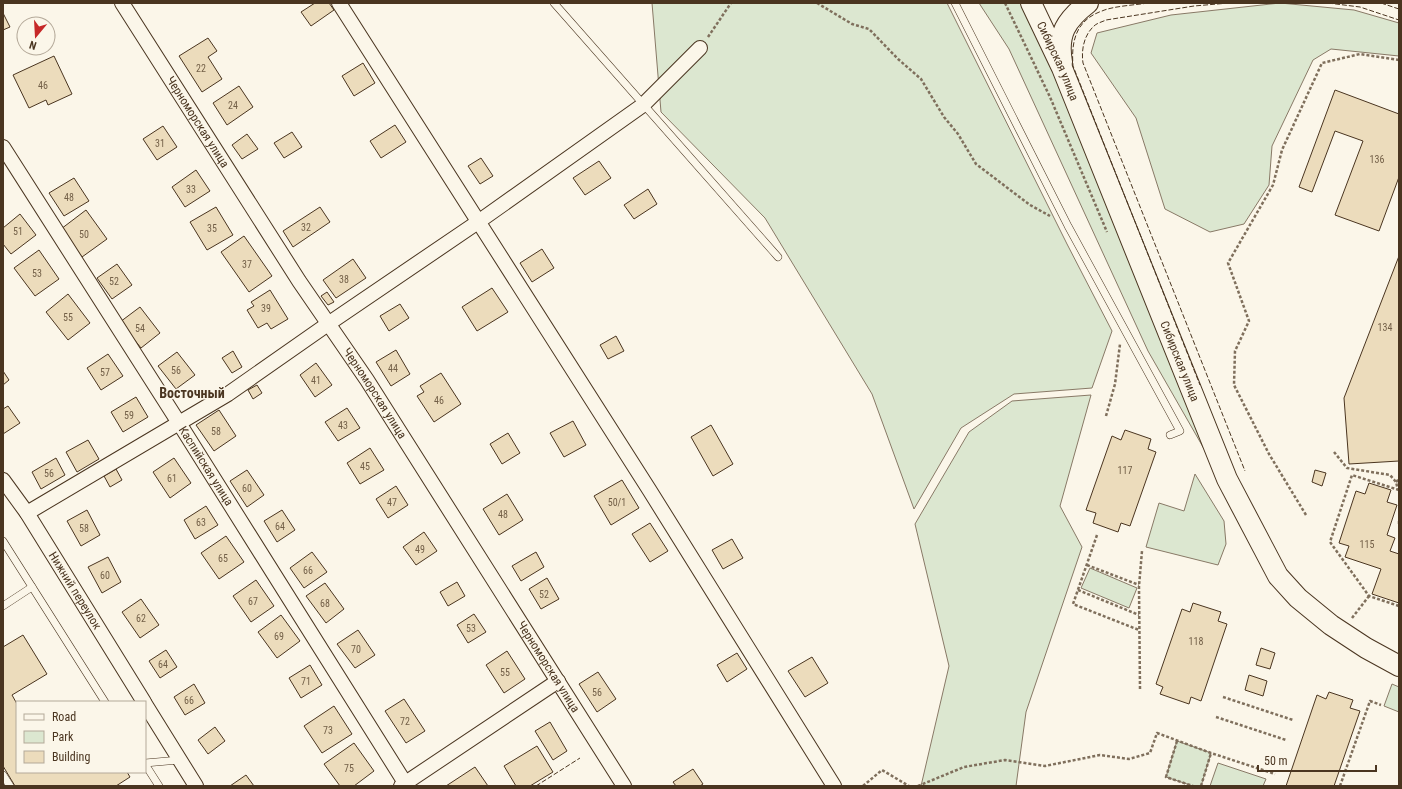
<svg xmlns="http://www.w3.org/2000/svg" width="1402" height="789" viewBox="0 0 1402 789" font-family="'Roboto Condensed',sans-serif">
<style>
.green{fill:#dce7d0;stroke:#887966}
.building{fill:#ecdcbc;stroke:#4a3520}
.lines{fill:none;stroke-linecap:round;stroke-linejoin:round}
.lane-casing{stroke:#4a3520;stroke-width:8}
.street-casing{stroke:#4a3520;stroke-width:16}
.secondary-casing{stroke:#4a3520;stroke-width:22}
.path{stroke:#7f6f5c;stroke-width:2.5;stroke-dasharray:3 2;stroke-linecap:butt}
.lane{stroke:#fbf6e9;stroke-width:7}
.street{stroke:#fbf6e9;stroke-width:14}
.secondary{stroke:#fbf6e9;stroke-width:20}
.fence{stroke:#4a3520;stroke-width:1;stroke-dasharray:5 2;stroke-linecap:butt}
.labels{text-anchor:middle;stroke-width:3;stroke-linejoin:round;paint-order:stroke}
.number-label{font-size:10px;fill:#725f47}
.street-label{font-size:12px;fill:#4a3520;stroke:#fbf6e9}
.quarter-label{font-size:14px;font-weight:bold;fill:#4a3520;stroke:#fbf6e9}
</style>
<rect width="100%" height="100%" fill="#fbf6e9"/>
<g class="green">
<polygon points="652,3 947,3 1067,244 1112,331 1092,388 1014,394 961,428 914,509 872,394 765,218 661,112"/>
<polygon points="979,3 1023,3 1045,44 1211,461 1148,351 1009,49"/>
<polygon points="1280,3 1354,10 1399,23 1399,56 1331,49 1313,60 1272,146 1269,185 1244,224 1210,232 1165,209 1136,118 1091,53 1097,33 1171,15"/>
<polygon points="1091,395 1060,506 1082,547 1026,712 1016,786 921,786 949,666 915,524 969,432 1012,401"/>
<polygon points="1195,474 1224,521 1226,544 1218,565 1146,547 1159,503 1184,511"/>
<polygon points="1090,568 1137,588 1129,608 1081,588"/>
<polygon points="1392,684 1399,687 1399,712 1384,706"/>
<polygon points="1177,741 1211,753 1201,786 1193,786 1166,777"/>
<polygon points="1218,763 1266,779 1263,786 1210,786"/>
</g>
<g class="building">
<polygon points="315,3 329,3 334,10 311,26 301,12"/>
<polygon points="3,13 10,27 3,30"/>
<polygon points="208,38 217,51 208,57 222,79 202,92 179,56"/>
<polygon points="54,56 72,94 48,105 46,100 29,108 13,75"/>
<polygon points="363,63 375,83 354,96 342,76"/>
<polygon points="239,86 253,107 227,125 213,103"/>
<polygon points="1335,90 1399,114 1399,177 1379,231 1335,215 1363,141 1335,131 1312,192 1299,187"/>
<polygon points="395,125 406,142 381,158 370,141"/>
<polygon points="163,126 177,147 157,160 143,139"/>
<polygon points="292,132 302,147 284,158 274,143"/>
<polygon points="247,134 258,149 242,159 232,145"/>
<polygon points="481,158 493,176 480,184 468,166"/>
<polygon points="599,161 611,178 585,195 573,178"/>
<polygon points="196,170 210,191 185,207 172,187"/>
<polygon points="74,178 89,201 64,216 49,193"/>
<polygon points="648,189 657,204 634,219 624,205"/>
<polygon points="216,207 233,235 207,250 190,222"/>
<polygon points="320,207 330,222 293,247 283,231"/>
<polygon points="86,210 107,239 82,257 61,229"/>
<polygon points="20,214 36,235 11,254 3,244 3,228"/>
<polygon points="244,236 272,276 249,292 221,252"/>
<polygon points="542,249 554,268 532,282 520,263"/>
<polygon points="39,250 59,279 35,296 14,268"/>
<polygon points="1399,256 1399,461 1349,464 1344,398"/>
<polygon points="353,259 366,278 336,298 323,280"/>
<polygon points="117,264 132,285 112,299 97,278"/>
<polygon points="492,288 508,312 477,331 462,307"/>
<polygon points="270,290 288,319 271,329 267,323 258,328 247,310 254,306 251,302"/>
<polygon points="327,292 334,302 328,305 321,296"/>
<polygon points="68,294 90,323 68,340 46,312"/>
<polygon points="400,304 409,318 389,331 380,316"/>
<polygon points="140,307 160,333 141,348 120,322"/>
<polygon points="616,336 624,351 608,359 600,345"/>
<polygon points="396,350 410,374 391,386 376,362"/>
<polygon points="233,351 242,367 232,373 222,358"/>
<polygon points="177,352 195,375 176,389 158,366"/>
<polygon points="108,354 123,376 101,390 87,368"/>
<polygon points="316,363 332,385 315,397 300,375"/>
<polygon points="3,371 9,380 3,385"/>
<polygon points="441,373 461,404 434,422 417,396 424,392 420,386"/>
<polygon points="257,385 262,393 253,399 248,390"/>
<polygon points="136,397 148,417 123,432 111,412"/>
<polygon points="8,406 20,423 3,434 3,409"/>
<polygon points="347,408 360,428 338,441 325,422"/>
<polygon points="219,410 236,436 214,451 196,425"/>
<polygon points="573,421 586,445 564,457 550,433"/>
<polygon points="711,425 733,464 713,476 691,437"/>
<polygon points="1125,430 1151,439 1148,449 1156,452 1130,526 1121,523 1118,532 1093,523 1096,513 1086,510 1112,436 1121,440"/>
<polygon points="508,433 520,453 502,464 490,444"/>
<polygon points="88,440 99,459 77,472 66,452"/>
<polygon points="370,448 384,470 360,484 347,463"/>
<polygon points="56,458 65,475 41,489 32,472"/>
<polygon points="174,458 191,483 170,498 153,472"/>
<polygon points="116,469 122,480 110,487 104,476"/>
<polygon points="247,470 264,495 247,507 230,481"/>
<polygon points="1315,470 1326,473 1322,486 1312,482"/>
<polygon points="622,480 639,508 611,525 594,496"/>
<polygon points="1369,483 1391,490 1387,502 1397,505 1387,535 1395,538 1390,551 1399,554 1399,603 1372,594 1381,569 1345,557 1349,546 1339,543 1356,491 1365,494"/>
<polygon points="396,486 408,505 388,518 376,499"/>
<polygon points="507,494 523,520 499,535 483,509"/>
<polygon points="206,506 218,525 195,539 184,520"/>
<polygon points="87,510 100,535 81,546 67,521"/>
<polygon points="282,510 295,530 277,542 264,521"/>
<polygon points="650,523 668,551 650,562 632,534"/>
<polygon points="424,532 437,551 416,565 403,547"/>
<polygon points="226,536 244,562 219,579 201,553"/>
<polygon points="732,539 743,558 723,569 712,550"/>
<polygon points="312,552 327,572 304,588 290,568"/>
<polygon points="536,552 544,567 521,581 512,566"/>
<polygon points="108,557 121,582 102,593 88,567"/>
<polygon points="547,578 559,599 541,609 529,589"/>
<polygon points="256,580 274,606 251,622 233,596"/>
<polygon points="457,582 465,596 448,606 440,592"/>
<polygon points="325,583 344,609 326,623 306,596"/>
<polygon points="141,599 159,625 140,638 122,612"/>
<polygon points="1193,603 1221,612 1218,621 1227,624 1201,701 1191,697 1189,704 1160,694 1163,687 1156,684 1182,609 1190,612"/>
<polygon points="474,614 486,632 468,643 457,625"/>
<polygon points="281,615 300,641 277,658 258,632"/>
<polygon points="358,630 375,655 355,668 337,644"/>
<polygon points="23,635 47,674 12,695 17,704 17,772 127,772 130,777 116,786 15,786 3,766 3,647"/>
<polygon points="1261,648 1275,653 1270,669 1256,665"/>
<polygon points="166,650 177,667 160,678 149,661"/>
<polygon points="507,651 525,679 504,693 486,665"/>
<polygon points="737,653 747,669 727,682 717,665"/>
<polygon points="812,657 828,683 805,697 788,671"/>
<polygon points="310,665 322,685 301,698 289,678"/>
<polygon points="598,672 616,699 597,712 579,684"/>
<polygon points="1249,675 1267,681 1263,696 1245,690"/>
<polygon points="194,684 205,703 185,715 174,697"/>
<polygon points="1329,692 1353,700 1350,708 1360,711 1334,786 1286,786 1317,695 1326,699"/>
<polygon points="404,699 425,731 406,743 385,711"/>
<polygon points="334,706 352,734 322,753 304,726"/>
<polygon points="550,722 567,751 553,760 535,731"/>
<polygon points="215,727 225,741 208,754 198,740"/>
<polygon points="354,743 374,771 354,786 340,786 324,764"/>
<polygon points="537,746 553,772 530,786 516,786 504,766"/>
<polygon points="475,767 488,786 446,786"/>
<polygon points="693,769 703,784 700,786 676,786 673,782"/>
<polygon points="246,775 254,786 230,786"/>
</g>
<g class="lines">
<g class="lane-casing">
<g id="lane">
<polyline points="554,3 778,257"/>
<polyline points="955,3 1068,226 1180,431 1170,435"/>
<polyline points="3,541 105,702"/>
<polyline points="3,606 32,587"/>
<polyline points="145,763 179,760"/>
<polyline points="145,764 159,786"/>
<polyline points="3,775 10,786"/>
</g>
</g>
<g class="street-casing">
<g id="street">
<path id="s1" d="M122,3l177,278 68,99 257,406"/>
<polyline points="339,3 650,491 834,786"/>
<path id="s2" d="M3,147l176,276 228,363"/>
<path id="s3" d="M3,480l24,33 117,189"/>
<polyline points="27,513 228,394 328,324 478,222 643,105 700,48"/>
<polyline points="145,704 196,786"/>
<polyline points="401,786 558,681"/>
</g>
</g>
<g class="secondary-casing">
<g id="secondary">
<path id="s4" d="M1031,3l31,65 165,411 51,97 20,22 33,27 35,23 33,18"/>
<path d="M1062,62c-5,-28 4,-42 26,-59"/>
</g>
</g>
<g class="path">
<polyline points="817,3 852,24 869,29 898,59 921,79 944,117 958,134 976,164 1030,205 1050,216"/>
<polyline points="1005,3 1050,97 1107,232"/>
<polyline points="708,37 731,3"/>
<polyline points="1106,416 1115,384 1120,344"/>
<polyline points="1334,452 1347,468 1390,475 1396,482 1398,490"/>
<polyline points="1396,482 1399,479"/>
<polyline points="1399,490 1352,475 1330,542 1369,596 1399,606"/>
<polyline points="1306,515 1269,454 1234,385 1235,351 1249,321 1228,263 1273,185 1282,150 1322,63 1360,54 1399,60"/>
<polyline points="1399,521 1399,526"/>
<polyline points="1097,535 1073,604 1139,630"/>
<polyline points="1087,565 1139,585"/>
<polyline points="1078,590 1139,615"/>
<polyline points="1352,618 1369,596"/>
<polyline points="1140,689 1139,586 1142,551"/>
<polyline points="1223,697 1293,720"/>
<polyline points="1216,717 1286,740"/>
<polyline points="1177,741 1166,777 1193,786"/>
<polyline points="863,786 882,770 909,786"/>
<polyline points="918,786 964,767 1005,760 1045,766 1100,755 1129,759 1150,753 1157,733 1211,753 1275,774"/>
<polyline points="1201,786 1211,753"/>
<polyline points="1340,786 1370,701 1381,705"/>
</g>
<use href="#lane" class="lane"/>
<use href="#street" class="street"/>
<use href="#secondary" class="secondary"/>
<g class="fence">
<path d="M1148,3c-12,2 -35,3 -46,8 -26,9 -31,30 -29,55l127,319"/>
<path d="M1229,3l-35,3 -88,14c-4,2 -9,3 -12,6 -10,9 -13,24 -11,37l162,408"/>
<polyline points="1328,3 1360,7 1399,20"/>
<polyline points="1381,3 1399,9"/>
<polyline points="536,786 580,758"/>
</g>
</g>
<g class="labels">
<g class="number-label">
<text x="201" y="72">22</text>
<text x="43" y="89">46</text>
<text x="233" y="109">24</text>
<text x="160" y="147">31</text>
<text x="1377" y="163">136</text>
<text x="191" y="193">33</text>
<text x="69" y="201">48</text>
<text x="306" y="231">32</text>
<text x="212" y="232">35</text>
<text x="18" y="235">51</text>
<text x="84" y="238">50</text>
<text x="247" y="268">37</text>
<text x="37" y="277">53</text>
<text x="344" y="283">38</text>
<text x="114" y="285">52</text>
<text x="266" y="312">39</text>
<text x="68" y="321">55</text>
<text x="1385" y="331">134</text>
<text x="140" y="332">54</text>
<text x="393" y="372">44</text>
<text x="176" y="374">56</text>
<text x="105" y="376">57</text>
<text x="316" y="384">41</text>
<text x="439" y="404">46</text>
<text x="129" y="419">59</text>
<text x="343" y="429">43</text>
<text x="216" y="435">58</text>
<text x="365" y="470">45</text>
<text x="1125" y="474">117</text>
<text x="49" y="477">56</text>
<text x="172" y="482">61</text>
<text x="247" y="492">60</text>
<text x="392" y="506">47</text>
<text x="617" y="506">50/1</text>
<text x="503" y="518">48</text>
<text x="201" y="526">63</text>
<text x="280" y="530">64</text>
<text x="84" y="532">58</text>
<text x="1367" y="548">115</text>
<text x="420" y="553">49</text>
<text x="223" y="562">65</text>
<text x="308" y="574">66</text>
<text x="105" y="579">60</text>
<text x="544" y="598">52</text>
<text x="253" y="605">67</text>
<text x="325" y="607">68</text>
<text x="141" y="622">62</text>
<text x="471" y="632">53</text>
<text x="279" y="640">69</text>
<text x="1196" y="645">118</text>
<text x="356" y="653">70</text>
<text x="163" y="668">64</text>
<text x="505" y="676">55</text>
<text x="306" y="685">71</text>
<text x="597" y="696">56</text>
<text x="189" y="704">66</text>
<text x="405" y="725">72</text>
<text x="328" y="734">73</text>
<text x="349" y="772">75</text>
</g>
<g class="street-label">
<text dy="4" stroke="none"><textPath href="#s4" startOffset="64">Сибирская улица</textPath></text>
<text dy="4" stroke="none"><textPath href="#s1" startOffset="141">Черноморская улица</textPath></text>
<text dy="4" stroke="none"><textPath href="#s4" startOffset="388">Сибирская улица</textPath></text>
<text dy="4" stroke="none"><textPath href="#s1" startOffset="465">Черноморская улица</textPath></text>
<text dy="4" stroke="none"><textPath href="#s2" startOffset="378">Каспийская улица</textPath></text>
<text dy="4" stroke="none"><textPath href="#s3" startOffset="132">Нижний переулок</textPath></text>
<text dy="4" stroke="none"><textPath href="#s1" startOffset="789">Черноморская улица</textPath></text>
</g>
<g class="quarter-label">
<text x="192" y="398">Восточный</text>
</g>
</g>
<rect width="1402" height="789" fill="none" stroke="#4a3520" stroke-width="8"/>
<rect x="16" y="701" width="130" height="72" fill="#fbf6e9" stroke="#b4a999"/>
<rect x="24" y="714" width="20" height="6" fill="#fbf6e9" stroke="#b4a999"/>
<text x="52" y="721" font-size="12" fill="#4a3520">Road</text>
<rect x="24" y="731" width="20" height="12" fill="#dce7d0" stroke="#b4a999"/>
<text x="52" y="741" font-size="12" fill="#4a3520">Park</text>
<rect x="24" y="751" width="20" height="12" fill="#ecdcbc" stroke="#b4a999"/>
<text x="52" y="761" font-size="12" fill="#4a3520">Building</text>
<g transform="translate(36 36) rotate(198)"><circle r="19" fill="#fbf6e9" stroke="#b4a999"/>
<path d="M0-3L7 15L0 10L-7 15Z" fill="#c62828"/>
<text y="-6" font-size="11" font-weight="bold" text-anchor="middle" fill="#4a3520">N</text>
</g>
<path d="M1258 765v6h118v-6" fill="none" stroke="#4a3520" stroke-width="2"/>
<text x="1264" y="765" font-size="12" fill="#4a3520" stroke="#fbf6e9" stroke-width="3" paint-order="stroke">50 m</text>
</svg>
